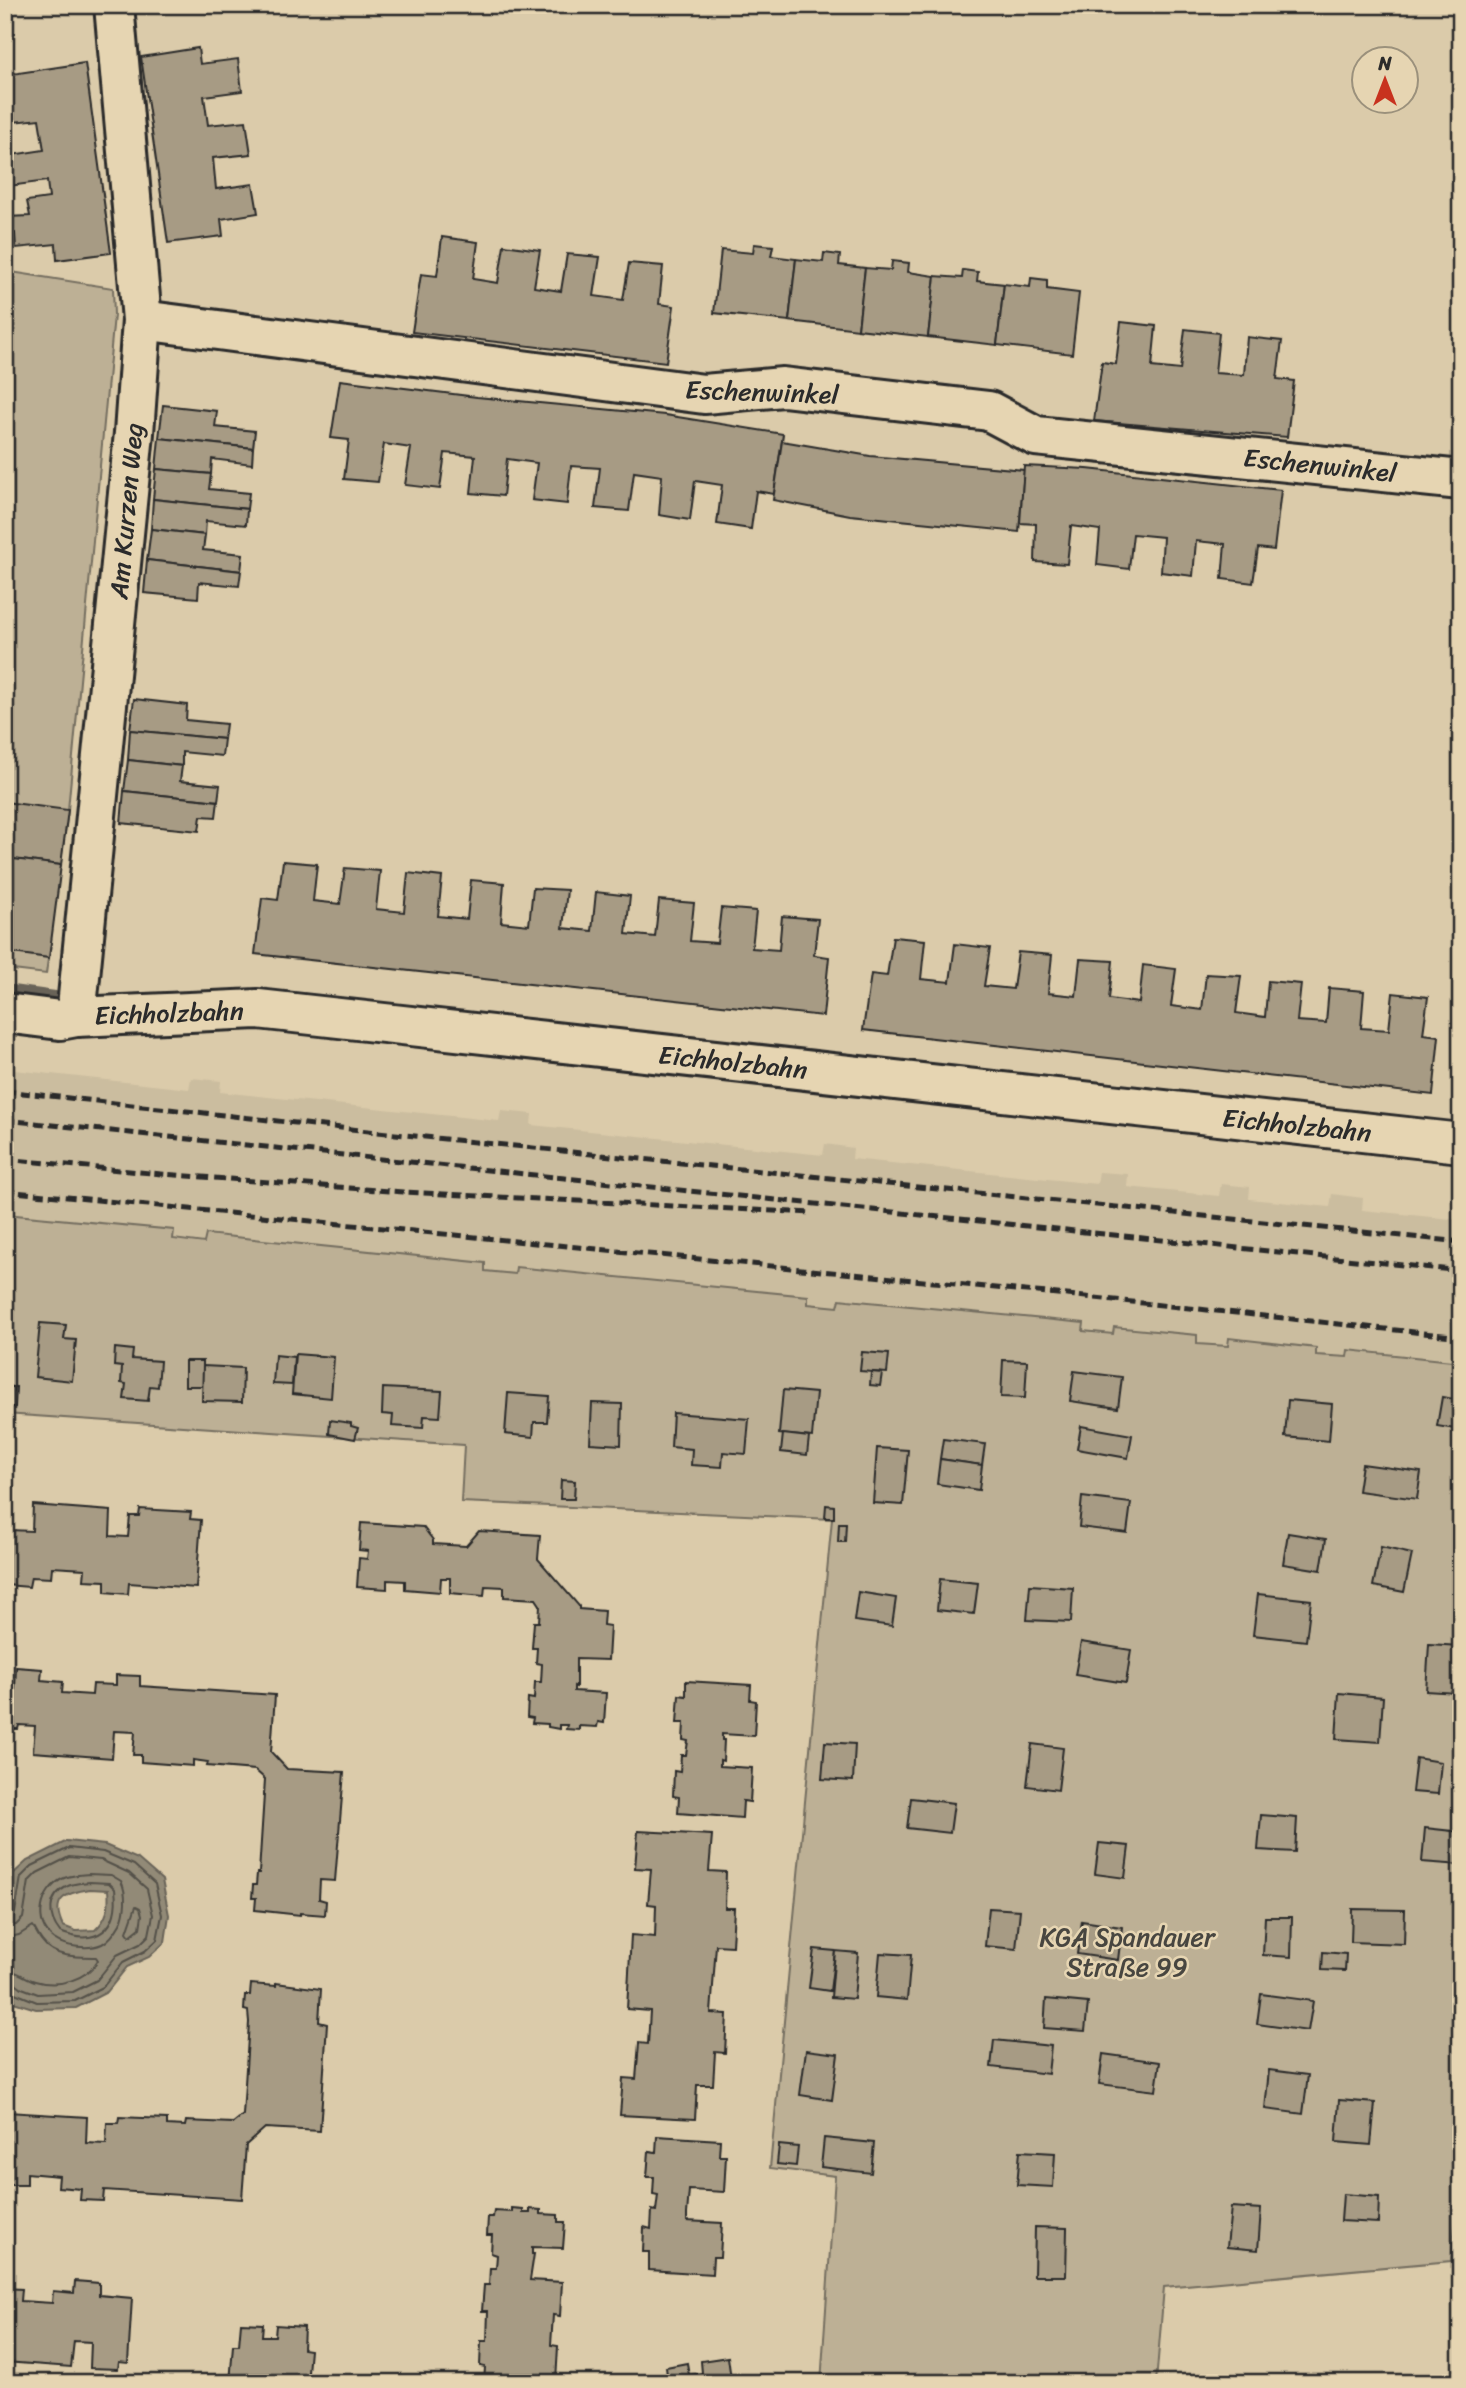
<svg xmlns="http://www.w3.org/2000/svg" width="1466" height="2388" viewBox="0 0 1466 2388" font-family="Sriracha,sans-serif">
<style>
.built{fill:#cbbd9f}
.green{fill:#bdb095;stroke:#746e60;stroke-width:2}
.water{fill:#928a77;stroke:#696459;stroke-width:2;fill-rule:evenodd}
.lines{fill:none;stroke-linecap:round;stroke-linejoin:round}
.shore{stroke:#545149;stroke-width:2}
.stream{stroke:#696459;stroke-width:12}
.building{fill:#a79b84;stroke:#2b2b2b;stroke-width:2}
.minor-casing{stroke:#2b2b2b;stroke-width:44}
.minor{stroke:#e6d5b2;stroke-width:38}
.rail{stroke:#2b2b2b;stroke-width:5;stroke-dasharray:10 5;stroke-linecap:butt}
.labels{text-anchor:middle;stroke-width:5;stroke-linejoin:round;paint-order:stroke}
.street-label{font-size:26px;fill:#2b2b2b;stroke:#e6d5b2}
.park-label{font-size:26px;fill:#484640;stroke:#e6d5b2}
</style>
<rect width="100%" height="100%" fill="#dbcbaa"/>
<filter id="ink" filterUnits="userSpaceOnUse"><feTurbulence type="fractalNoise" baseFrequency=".0143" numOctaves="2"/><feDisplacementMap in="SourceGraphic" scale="14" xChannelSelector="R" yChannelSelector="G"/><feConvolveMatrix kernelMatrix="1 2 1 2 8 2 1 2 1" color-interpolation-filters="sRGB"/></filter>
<g filter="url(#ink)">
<polygon class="built" points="5,1069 189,1089 191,1078 221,1081 220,1092 499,1121 501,1111 532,1114 531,1125 823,1155 825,1144 853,1148 852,1159 1097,1184 1099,1172 1128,1174 1127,1187 1219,1196 1221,1184 1250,1187 1249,1199 1330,1207 1332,1194 1363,1198 1362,1210 1461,1220 1461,1362 1348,1351 1347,1357 1316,1355 1316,1348 1229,1339 1228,1346 1196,1344 1197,1336 1114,1327 1114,1334 1083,1331 1083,1323 848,1300 840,1299 839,1307 808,1304 808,1296 517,1267 515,1274 484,1271 485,1263 206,1234 205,1243 173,1239 173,1230 5,1214"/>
<g class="green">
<polygon points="5,271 113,288 114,315 68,810 46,974 5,969"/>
<polygon points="5,1214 174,1230 173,1239 204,1243 206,1234 485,1263 485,1271 515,1274 516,1267 808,1296 808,1304 838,1307 840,1299 848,1300 1084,1323 1083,1331 1113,1334 1114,1327 1197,1335 1197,1344 1228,1346 1229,1338 1316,1348 1316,1355 1347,1357 1348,1350 1461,1362 1461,2175 1451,2261 1164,2287 1156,2383 821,2383 835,2176 770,2168 832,1519 461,1502 464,1445 5,1414"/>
</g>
<path class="water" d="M67,1841l38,4 33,14 24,21 7,35 -4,27 -16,15 -22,10 -20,25 -31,16 -40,1 -26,-8 -5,-13v-45l8,-69 14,-13zM90,1889l18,1c2,17 -1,29 -13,40l-19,1 -13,-5c-13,-27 2,-33 27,-37z"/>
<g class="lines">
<g class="shore">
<path d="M89,1874l22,1 10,6c6,12 5,31 -1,43 -4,7 -10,16 -18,20 -13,6 -37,3 -48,-5 -22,-16 -13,-49 8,-60 8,-4 19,-4 27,-5z"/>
<path d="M90,1882l19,1 6,6c5,40 -18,58 -55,43 -12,-15 -13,-35 6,-45 7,-4 17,-4 24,-5z"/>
<polygon points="136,1906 140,1908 142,1915 140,1928 130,1936 127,1932"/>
<polyline points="5,1919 11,1918 15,1913 21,1877 32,1866 69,1848 103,1852 134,1865 155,1884 162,1915 157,1940 145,1951 123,1962 103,1987 75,2001 37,2002 5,1989"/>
<polyline points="5,1927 16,1925 23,1918 29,1881 37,1873 69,1857 101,1860 129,1873 147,1889 153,1915 149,1935 140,1944 117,1955 97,1980 73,1992 38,1994 22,1988 13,1981 5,1980"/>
<path d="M5,1938l14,-3 14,-9c3,5 5,10 9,15 12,17 35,16 54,16l2,3c-11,20 -40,28 -63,21 -11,-3 -17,-11 -30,-11"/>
</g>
<polyline class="stream" points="5,990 55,997"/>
</g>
<g class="building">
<polygon points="198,48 200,64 238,59 242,91 204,96 208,125 246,121 251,154 213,158 216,189 253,184 258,213 221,219 223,236 168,243 141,57"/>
<polygon points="85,63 111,253 57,260 56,244 16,248 15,233 5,234 5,217 30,216 27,201 49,198 47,181 9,186 5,156 44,150 39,119 5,123 5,75"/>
<polygon points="442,237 478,242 473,279 498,283 504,245 540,250 534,287 561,291 567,254 600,257 594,296 623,300 629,263 663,266 659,304 674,306 666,362 412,332 421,274 437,276"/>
<polygon points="754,244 773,246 771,256 796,259 789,321 714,313 721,250 753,253"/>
<polygon points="824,253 840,255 839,265 865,268 858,329 789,321 796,259 823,262"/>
<polygon points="892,261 909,263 908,272 935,276 928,337 858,329 865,268 891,270"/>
<polygon points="963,270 978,272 977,281 1004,284 997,345 928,337 935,276 962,278"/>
<polygon points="1031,278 1047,280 1047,289 1079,293 1072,354 997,345 1004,284 1030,287"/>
<polygon points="1121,322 1156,326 1152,367 1180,370 1185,329 1219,333 1215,373 1244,375 1247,337 1282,341 1277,379 1294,381 1287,437 1094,421 1102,362 1116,364"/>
<polygon points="340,380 477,397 665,415 783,434 774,494 756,491 751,529 717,524 722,485 695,481 690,520 659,515 662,476 634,472 629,511 595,508 600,468 571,466 567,504 532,500 537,463 507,459 503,496 471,493 475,456 445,453 440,489 405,485 411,448 384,444 378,482 344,479 349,440 331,438"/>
<polygon points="163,405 217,411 215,427 255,431 253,448 159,438"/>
<polygon points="159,438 253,448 252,464 212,459 211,474 156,469"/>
<polygon points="782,441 870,456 1024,470 1019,532 850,515 773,500"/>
<polygon points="1024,466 1087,469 1281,490 1274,550 1258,548 1253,583 1222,579 1225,544 1196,541 1193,576 1161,572 1163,537 1133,534 1129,569 1097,565 1100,530 1071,526 1067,564 1035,562 1036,524 1020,523"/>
<polygon points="156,469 211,474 209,489 249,493 247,509 153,499"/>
<polygon points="153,499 247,509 246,525 206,521 205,535 151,529"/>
<polygon points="151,529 205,535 203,550 243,554 241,571 147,560"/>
<polygon points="147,560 241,571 239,586 199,582 198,598 144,593"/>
<polygon points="134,699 187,705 186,720 226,724 224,739 130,730"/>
<polygon points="130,730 224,739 222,756 182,752 182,766 128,760"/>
<polygon points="128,760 182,766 180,781 220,785 218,801 124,791"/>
<polygon points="124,791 218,801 216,817 201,816 199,831 121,823"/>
<polygon points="5,802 68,810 61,865 5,858"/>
<polygon points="5,858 61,865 49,958 5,952"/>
<polygon points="283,861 317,864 313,901 340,904 345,868 380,871 376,909 404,912 408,873 442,877 438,916 467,919 471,880 504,883 501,922 529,925 533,888 567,890 563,928 592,931 596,892 630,896 626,934 655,937 659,900 694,903 690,941 717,943 721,908 756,911 752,948 779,950 782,916 818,919 814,955 829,957 823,1016 255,954 262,898 278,900"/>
<polygon points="893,937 925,940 921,979 950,982 955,944 990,948 984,986 1013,989 1018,952 1052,955 1048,993 1076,996 1080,959 1113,961 1109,999 1139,1003 1143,965 1176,969 1171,1006 1202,1010 1206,974 1241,976 1236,1013 1265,1017 1268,981 1301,984 1297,1021 1326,1023 1329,988 1364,991 1361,1028 1389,1030 1393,993 1428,997 1423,1034 1439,1036 1433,1095 863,1030 871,974 887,976"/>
<polygon points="40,1323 66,1325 64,1339 76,1340 72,1381 35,1377"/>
<polygon points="115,1348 133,1350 132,1359 160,1361 158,1387 150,1386 148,1401 124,1399 126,1384 121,1383 122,1367 114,1366"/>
<polygon points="862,1352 889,1354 887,1373 860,1371"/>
<polygon points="295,1354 334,1357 331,1398 292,1394"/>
<polygon points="275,1355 294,1357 292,1385 273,1384"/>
<polygon points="1003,1360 1027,1361 1025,1398 1001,1397"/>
<rect x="185" y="1361" width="18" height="25"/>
<polygon points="203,1366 243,1368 242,1402 202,1401"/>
<polygon points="1074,1371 1122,1377 1118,1408 1070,1401"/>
<polygon points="871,1372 882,1373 880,1386 870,1385"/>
<polygon points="5,1387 16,1387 15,1407 5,1407"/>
<polygon points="383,1388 442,1391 440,1417 424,1416 423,1428 392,1426 393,1415 382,1414"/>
<polygon points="783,1390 816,1393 812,1437 779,1434"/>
<polygon points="508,1393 549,1396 547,1422 534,1422 533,1437 505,1434"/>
<polygon points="1442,1397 1461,1400 1461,1430 1437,1426"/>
<polygon points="1288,1400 1332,1404 1329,1441 1285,1437"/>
<polygon points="592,1403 622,1404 621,1445 590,1443"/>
<polygon points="673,1413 749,1419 746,1454 723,1452 722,1467 691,1465 692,1449 671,1447"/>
<polygon points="330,1420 351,1423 351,1426 358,1428 355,1439 329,1434"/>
<polygon points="1081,1426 1132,1435 1128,1458 1077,1449"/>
<polygon points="783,1434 809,1437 807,1455 781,1452"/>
<polygon points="943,1439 985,1444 982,1465 940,1459"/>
<polygon points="877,1448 908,1450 903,1505 873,1503"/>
<polygon points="940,1459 982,1465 979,1490 937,1484"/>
<polygon points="1362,1464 1421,1472 1417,1499 1358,1491"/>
<polygon points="561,1480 575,1481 574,1499 560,1499"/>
<polygon points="1082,1497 1131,1503 1127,1533 1079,1527"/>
<polygon points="33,1505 111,1511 110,1536 128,1537 130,1516 139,1516 140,1509 191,1512 190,1519 201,1520 196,1588 129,1583 128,1594 105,1592 105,1581 84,1580 85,1569 52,1567 51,1578 31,1577 29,1587 6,1585 10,1530 32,1531"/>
<polygon points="826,1505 834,1506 834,1518 825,1518"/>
<polygon points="361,1523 423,1527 433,1540 433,1544 466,1546 479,1531 540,1535 538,1559 579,1606 579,1609 604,1611 603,1625 610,1626 608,1660 576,1659 576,1687 574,1686 574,1691 606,1693 604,1723 598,1722 597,1727 579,1726 579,1730 566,1729 567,1725 559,1725 559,1729 548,1727 548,1724 532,1723 533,1718 527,1717 528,1698 534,1699 535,1682 541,1682 542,1664 536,1663 537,1648 532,1648 534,1622 539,1622 540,1605 536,1599 504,1597 504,1587 485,1586 484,1596 450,1593 450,1578 441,1578 440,1592 405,1589 405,1581 387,1580 387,1589 357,1587 359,1558 367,1559 368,1551 359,1550"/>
<polygon points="839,1523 846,1523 845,1542 838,1542"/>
<polygon points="1288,1533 1326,1539 1321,1570 1283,1564"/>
<polygon points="1381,1547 1412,1554 1404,1592 1373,1586"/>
<polygon points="940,1579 978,1583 974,1614 937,1610"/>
<polygon points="1030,1585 1073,1588 1071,1622 1027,1620"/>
<polygon points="858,1592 896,1598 892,1626 854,1621"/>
<polygon points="1258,1594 1311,1600 1306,1641 1253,1635"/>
<polygon points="1081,1642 1131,1650 1126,1683 1075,1675"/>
<polygon points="1429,1644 1460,1646 1457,1693 1426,1691"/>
<polygon points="16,1667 42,1669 41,1680 63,1682 62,1693 92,1695 93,1684 116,1685 116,1675 140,1676 140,1686 275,1695 271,1752 287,1769 344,1772 335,1881 320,1880 319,1899 326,1901 325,1915 300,1913 300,1915 255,1910 256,1898 252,1898 253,1885 256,1885 257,1873 259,1873 265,1779 255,1770 207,1766 208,1762 193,1760 193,1766 141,1762 141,1755 133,1755 135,1732 114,1731 112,1758 33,1752 35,1726 19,1725 18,1729 8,1729 9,1710 14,1710"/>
<polygon points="686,1681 751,1685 750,1700 756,1701 754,1736 722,1734 722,1740 724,1740 723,1761 720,1760 720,1766 752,1768 750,1802 743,1801 742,1818 678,1813 679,1797 673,1796 674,1771 680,1772 681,1755 686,1755 688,1741 683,1740 684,1723 677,1723 679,1695 686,1696"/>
<polygon points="1339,1693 1383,1697 1380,1742 1336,1739"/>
<polygon points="825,1742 855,1744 853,1781 822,1779"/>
<polygon points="1032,1744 1063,1748 1058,1790 1027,1786"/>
<polygon points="1416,1758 1441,1762 1438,1794 1412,1792"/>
<polygon points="911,1798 954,1803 950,1833 907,1828"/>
<polygon points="1261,1815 1297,1818 1295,1852 1258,1850"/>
<polygon points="1425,1828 1461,1832 1461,1865 1422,1862"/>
<polygon points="638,1831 712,1835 709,1871 726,1872 725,1908 734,1908 732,1946 716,1945 711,2013 727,2014 725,2053 715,2052 713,2085 697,2085 695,2119 620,2115 623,2078 636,2079 639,2043 648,2044 650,2011 627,2009 631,1935 655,1937 656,1905 648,1904 651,1869 635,1868"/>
<polygon points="1099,1843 1129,1846 1125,1878 1095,1874"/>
<polygon points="989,1908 1020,1910 1016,1949 985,1946"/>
<polygon points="1352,1909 1405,1910 1404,1944 1351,1942"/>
<polygon points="1265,1917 1292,1917 1291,1957 1263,1955"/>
<polygon points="1082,1921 1122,1927 1118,1960 1077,1954"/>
<polygon points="814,1949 835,1951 830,1991 809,1988"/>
<polygon points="835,1951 858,1953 854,1999 831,1997"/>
<polygon points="1323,1952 1346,1954 1345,1971 1322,1970"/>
<polygon points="880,1953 911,1955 907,2000 876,1997"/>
<polygon points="276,1983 321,1989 319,2022 327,2024 320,2131 265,2128 246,2145 242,2199 104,2190 103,2201 80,2200 81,2189 58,2187 59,2176 27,2173 27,2185 5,2185 5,2137 7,2137 8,2112 87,2117 86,2143 106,2144 107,2123 118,2123 119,2117 167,2119 167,2125 185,2126 186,2121 233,2123 243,2115 249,2022 248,2011 244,2010 245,1995 250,1995 251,1984 276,1986"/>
<polygon points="1261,1994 1313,2001 1308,2031 1257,2024"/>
<polygon points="1046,1999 1088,2003 1085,2031 1044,2028"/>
<polygon points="994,2040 1051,2046 1048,2074 991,2067"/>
<polygon points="806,2050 838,2054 832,2100 800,2095"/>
<polygon points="1103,2054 1160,2062 1156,2091 1099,2084"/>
<polygon points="1269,2070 1308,2075 1303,2114 1265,2109"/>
<polygon points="1339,2100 1375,2103 1371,2145 1336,2142"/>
<polygon points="657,2136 720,2140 719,2156 726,2156 724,2192 689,2190 687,2214 687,2221 722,2223 720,2257 713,2257 712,2274 649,2270 649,2252 643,2252 644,2227 651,2229 652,2210 656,2211 658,2195 653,2194 654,2177 647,2177 649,2151 656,2152"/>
<polygon points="824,2138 874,2143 871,2173 821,2167"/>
<polygon points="779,2145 798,2147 796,2166 777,2164"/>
<polygon points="1020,2151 1055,2153 1053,2187 1017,2185"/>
<polygon points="1343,2194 1379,2197 1378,2223 1341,2221"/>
<polygon points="1231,2207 1261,2209 1258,2250 1227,2247"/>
<polygon points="512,2208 523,2209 523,2213 530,2213 530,2209 541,2210 541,2214 558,2215 558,2222 565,2222 563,2248 532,2247 532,2254 534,2254 530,2280 562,2282 560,2316 553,2315 551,2345 558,2346 556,2382 525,2380 525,2383 484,2383 485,2367 480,2366 481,2341 487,2341 488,2311 482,2311 484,2285 489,2285 490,2268 496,2268 497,2255 491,2253 492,2235 487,2235 488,2217 493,2217 494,2211 512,2212"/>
<polygon points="1035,2227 1067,2228 1066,2276 1034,2276"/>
<polygon points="75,2281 99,2283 99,2295 132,2298 128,2363 119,2362 118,2369 90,2368 91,2342 74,2341 71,2367 5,2362 5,2288 22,2289 21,2301 52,2303 53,2291 74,2293"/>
<polygon points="241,2323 263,2324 262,2336 275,2336 276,2325 304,2327 303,2349 310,2350 307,2383 230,2383 233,2345 239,2345"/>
<polygon points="728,2357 731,2379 740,2379 740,2383 668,2383 666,2367 687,2363 689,2375 702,2373 701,2361"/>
</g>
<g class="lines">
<g class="minor-casing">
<g id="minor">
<polyline points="142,320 704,394 783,387 989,411 1036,436 1461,480"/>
<polyline points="5,1013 60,1020 76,1017 258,1009 1461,1143"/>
<polyline points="76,1017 134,433 142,320 114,5"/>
</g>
</g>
<use href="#minor" class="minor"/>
<g class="rail">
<polyline points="5,1091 405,1135 1461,1242"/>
<polyline points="5,1120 1461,1271"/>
<polyline points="5,1159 161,1174 403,1192 811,1213"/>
<polyline points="5,1191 1067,1295 1461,1337"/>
</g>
</g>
</g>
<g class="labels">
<g class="street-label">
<text transform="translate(762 392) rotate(2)" y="9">Eschenwinkel</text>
<text transform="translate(1320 465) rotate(6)" y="9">Eschenwinkel</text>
<text transform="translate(126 511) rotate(-85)" y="9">Am Kurzen Weg</text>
<text transform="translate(169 1013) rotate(-2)" y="9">Eichholzbahn</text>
<text transform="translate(733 1062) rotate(6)" y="9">Eichholzbahn</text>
<text transform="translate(1297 1125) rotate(6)" y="9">Eichholzbahn</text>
</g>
<g class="park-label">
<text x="1127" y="1946">KGA Spandauer<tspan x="1127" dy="30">Straße 99</tspan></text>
</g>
</g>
<rect width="1466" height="2388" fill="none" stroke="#e6d5b2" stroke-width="28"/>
<rect x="14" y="14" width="1438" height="2360" fill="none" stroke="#2b2b2b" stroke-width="2.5" filter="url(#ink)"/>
<g transform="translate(1385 80)"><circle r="33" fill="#e6d5b2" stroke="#9b917c" stroke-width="2"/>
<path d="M0-5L12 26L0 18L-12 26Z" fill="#c8321e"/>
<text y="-10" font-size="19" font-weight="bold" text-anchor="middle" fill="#2b2b2b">N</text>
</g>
</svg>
